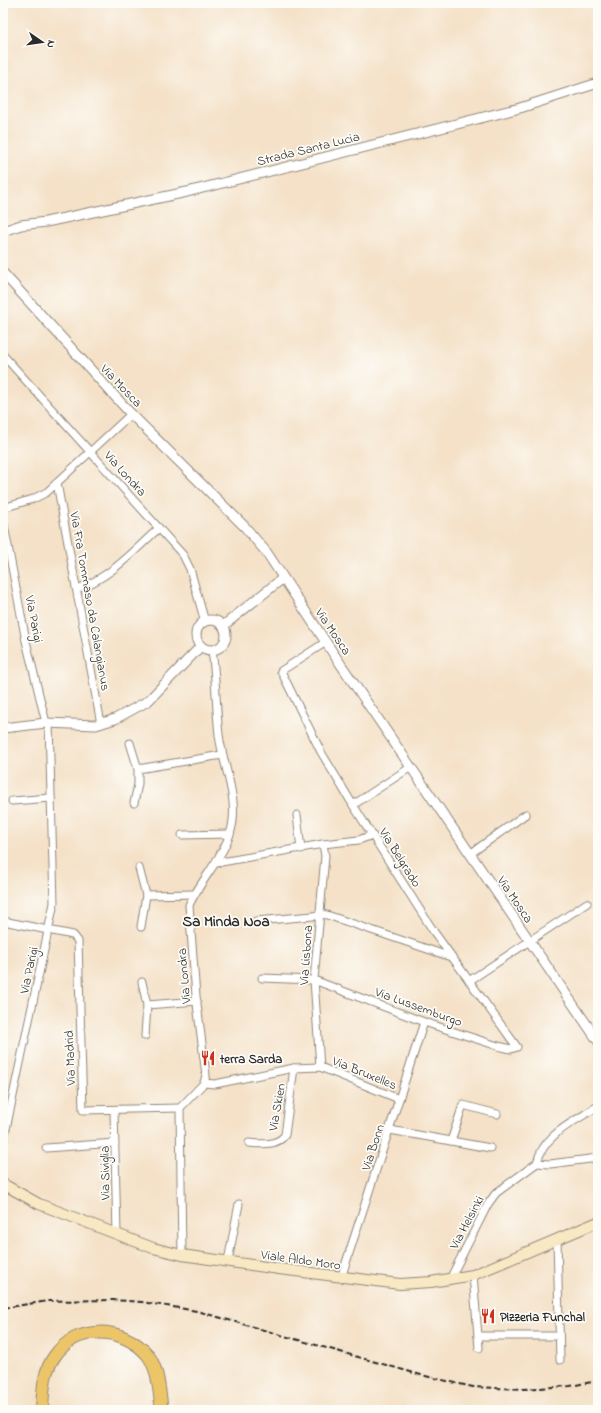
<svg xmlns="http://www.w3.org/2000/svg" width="601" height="1413" viewBox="0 0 601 1413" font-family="'Indie Flower',sans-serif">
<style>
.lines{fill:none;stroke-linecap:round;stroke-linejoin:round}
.minor-casing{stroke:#908679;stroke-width:9}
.tertiary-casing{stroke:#908679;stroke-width:11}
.secondary-casing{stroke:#908679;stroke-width:12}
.trunk-casing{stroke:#908679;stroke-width:14}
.minor{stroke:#fff;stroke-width:7}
.tertiary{stroke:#fff;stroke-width:9}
.secondary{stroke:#f8e8c3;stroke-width:10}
.trunk{stroke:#edc569;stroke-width:12}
.rail{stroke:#2b2b2b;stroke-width:2;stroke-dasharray:6 3;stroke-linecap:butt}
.labels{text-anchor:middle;stroke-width:3.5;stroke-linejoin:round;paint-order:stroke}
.street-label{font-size:13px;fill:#2b2b2b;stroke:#fdfcf7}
.poi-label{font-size:13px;font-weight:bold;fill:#2b2b2b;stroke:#fdfcf7;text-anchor:start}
.quarter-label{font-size:15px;font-weight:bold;fill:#2b2b2b;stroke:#fdfcf7}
</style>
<rect width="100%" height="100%" fill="#fdfcf7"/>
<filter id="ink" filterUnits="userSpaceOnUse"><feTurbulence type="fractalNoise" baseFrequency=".025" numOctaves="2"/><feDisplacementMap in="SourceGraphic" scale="8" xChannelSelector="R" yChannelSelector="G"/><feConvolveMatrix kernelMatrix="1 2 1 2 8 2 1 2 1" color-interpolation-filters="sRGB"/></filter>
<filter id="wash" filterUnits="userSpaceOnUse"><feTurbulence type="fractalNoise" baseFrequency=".012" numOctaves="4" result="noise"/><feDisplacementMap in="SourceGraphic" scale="16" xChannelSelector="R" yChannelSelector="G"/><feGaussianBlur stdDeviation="0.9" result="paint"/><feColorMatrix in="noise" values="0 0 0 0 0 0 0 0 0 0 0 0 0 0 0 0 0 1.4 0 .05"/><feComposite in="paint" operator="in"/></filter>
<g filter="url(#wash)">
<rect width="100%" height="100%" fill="#f4e1c7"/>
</g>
<g filter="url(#ink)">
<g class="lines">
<g class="minor-casing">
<g id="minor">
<polyline points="3,355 183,555 190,569 205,622"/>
<polyline points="57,483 101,724"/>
<polyline points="3,508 33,499 47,492 131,414"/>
<polyline points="3,520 26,641 46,723"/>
<path d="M77,589c33,-11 57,-38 82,-61"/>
<polyline points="130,743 138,769 222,755"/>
<polyline points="12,801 51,798"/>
<polyline points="134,803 138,784 138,769"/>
<polyline points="353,805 411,767"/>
<polyline points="297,815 301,849"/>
<polyline points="182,835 230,834"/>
<polyline points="470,854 526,814"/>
<polyline points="216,863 323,844 359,840 372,835"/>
<polyline points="139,868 146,895 141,927"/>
<polyline points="146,895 194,894"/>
<polyline points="3,921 73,935 78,941 83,1110 180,1108"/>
<polyline points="256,921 313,916 320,914 327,915 451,957"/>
<polyline points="262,978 314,980 424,1022 498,1046 511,1049 517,1047 434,932 353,805 321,752 281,671 326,642"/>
<polyline points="469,981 587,903"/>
<polyline points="142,982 147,1005 145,1036"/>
<polyline points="147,1005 197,1001"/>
<polyline points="320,1067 314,980 325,856 323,844"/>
<polyline points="204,1083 215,1084 294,1068 320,1067 399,1099"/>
<polyline points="114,1110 117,1235"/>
<polyline points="390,1130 490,1148"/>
<polyline points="451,1141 463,1105 497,1114"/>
<polyline points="3,1143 54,903 49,723"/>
<path d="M249,1143c12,1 28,3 36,-8l9,-67"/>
<polyline points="46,1148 115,1143"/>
<polyline points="537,1163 550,1164 598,1158"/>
<polyline points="557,1239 560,1360"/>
<path d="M182,1255l-2,-147 24,-25 2,-8 -10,-79 -7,-91c12,-25 32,-45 41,-71 11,-32 -7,-67 -11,-99 -3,-28 -3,-57 -7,-85"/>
<polyline points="228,1261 239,1204"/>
<polyline points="473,1275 479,1348"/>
<polyline points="341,1278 424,1022"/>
<path d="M450,1279l38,-75 8,-11 41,-30c6,-29 39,-42 61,-57"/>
<polyline points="478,1336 559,1336"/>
</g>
</g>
<g class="tertiary-casing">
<g id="tertiary">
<polyline points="3,231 21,225 46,222 187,192 520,108 598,83"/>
<polyline points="3,273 131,414 245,527 267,553 333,653 598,1041"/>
<circle cx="211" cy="635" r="15"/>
<polyline points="223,626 283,578"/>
<polyline points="3,728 46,723 96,725 115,719 148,701 201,646"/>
</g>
</g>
<g class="secondary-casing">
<polyline id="secondary" points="3,1184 39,1204 153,1248 182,1255 279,1269 400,1284 431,1282 473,1275 598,1222"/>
</g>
<g class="trunk-casing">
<path id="trunk" d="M42,1410c1,-18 1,-38 12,-53 22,-33 68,-31 93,-3 12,15 12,38 15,56"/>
</g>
<use href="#minor" class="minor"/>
<use href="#tertiary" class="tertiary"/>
<use href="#secondary" class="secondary"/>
<use href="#trunk" class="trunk"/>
<polyline class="rail" points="3,1308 48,1301 113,1300 142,1302 197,1311 421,1375 473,1387 523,1389 570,1386 598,1381"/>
</g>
</g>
<defs>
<g id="restaurant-bare" transform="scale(1.2)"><path d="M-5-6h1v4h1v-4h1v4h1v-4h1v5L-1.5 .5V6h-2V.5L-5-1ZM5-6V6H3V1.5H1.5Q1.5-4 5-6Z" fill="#c8321e" stroke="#fdfcf7" stroke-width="2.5" paint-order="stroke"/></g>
</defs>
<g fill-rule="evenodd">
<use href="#restaurant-bare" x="208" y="1058"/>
<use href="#restaurant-bare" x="488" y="1316"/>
</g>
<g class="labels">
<g class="street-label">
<text transform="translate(308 148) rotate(-14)" y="5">Strada Santa Lucia</text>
<text transform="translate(122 385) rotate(46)" y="5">Via Mosca</text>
<text transform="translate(126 473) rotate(48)" y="5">Via Londra</text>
<text transform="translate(91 601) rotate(80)" y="5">Via Fra Tommaso da Calangianus</text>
<text transform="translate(35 619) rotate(79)" y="5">Via Parigi</text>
<text transform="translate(334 631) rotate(56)" y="5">Via Mosca</text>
<text transform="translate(401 857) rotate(58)" y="5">Via Belgrado</text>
<text transform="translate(516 899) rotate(56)" y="5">Via Mosca</text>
<text transform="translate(305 955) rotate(-86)" y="5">Via Lisbona</text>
<text transform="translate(28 970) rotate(-78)" y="5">Via Parigi</text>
<text transform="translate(183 976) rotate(-95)" y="5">Via Londra</text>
<text transform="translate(419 1006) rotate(20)" y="5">Via Lussemburgo</text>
<text transform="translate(69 1058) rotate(-92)" y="5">Via Madrid</text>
<text transform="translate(365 1072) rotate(22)" y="5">Via Bruxelles</text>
<text transform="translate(276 1107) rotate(-80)" y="5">Via Skien</text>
<text transform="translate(372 1147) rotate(-72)" y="5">Via Bonn</text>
<text transform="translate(104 1173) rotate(-91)" y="5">Via Siviglia</text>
<text transform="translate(466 1222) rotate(-62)" y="5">Via Helsinki</text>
<text transform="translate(301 1259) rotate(8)" y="5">Viale Aldo Moro</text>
</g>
<g class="poi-label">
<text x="220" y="1063">terra Sarda</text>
<text x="500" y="1321">Pizzeria Funchal</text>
</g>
<g class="quarter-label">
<text x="226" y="926">Sa Minda Noa</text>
</g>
</g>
<rect width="601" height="1413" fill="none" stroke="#fdfcf7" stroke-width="16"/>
<g transform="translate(42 42) rotate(103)" stroke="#fdfcf7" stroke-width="3" paint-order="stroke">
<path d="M0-3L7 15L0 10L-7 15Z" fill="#2b2b2b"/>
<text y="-6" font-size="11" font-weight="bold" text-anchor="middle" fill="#2b2b2b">N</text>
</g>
</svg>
